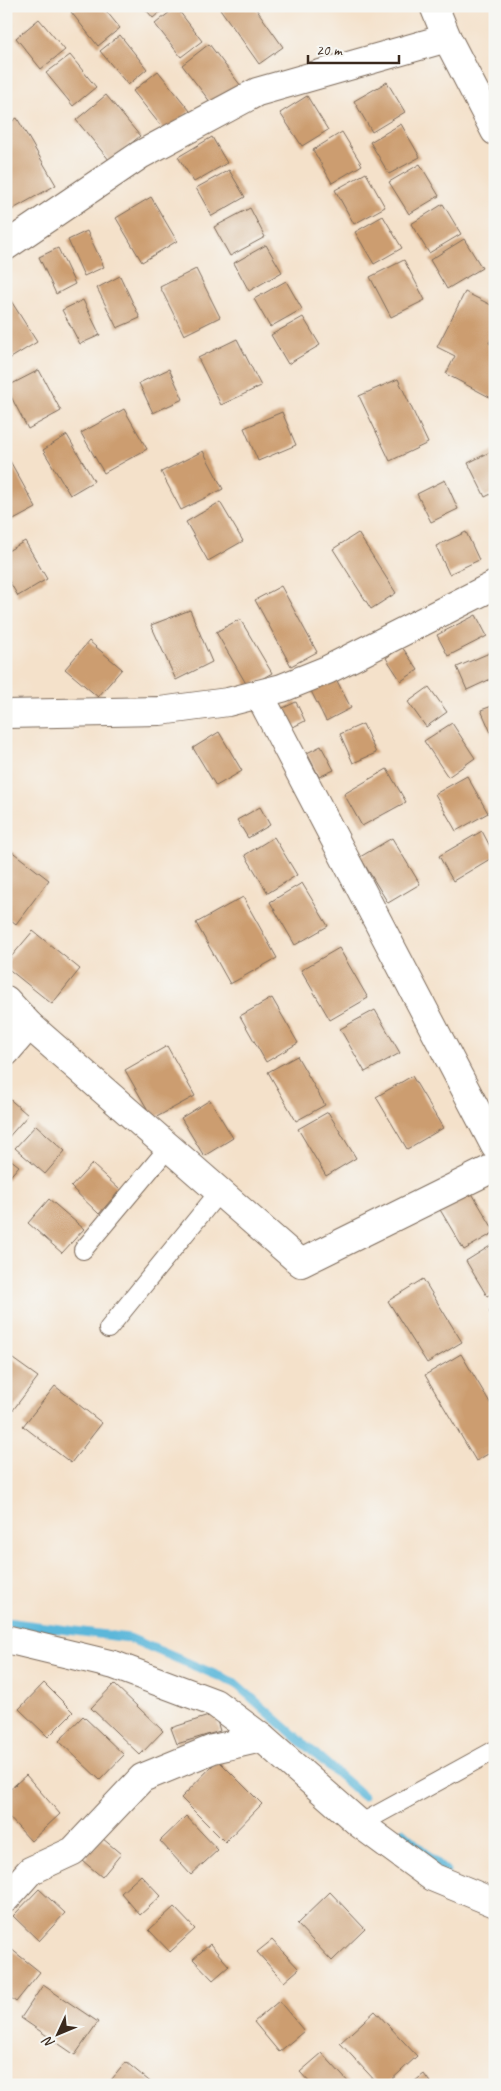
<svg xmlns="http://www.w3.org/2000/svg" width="501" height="2091" viewBox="0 0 501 2091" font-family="Caveat,sans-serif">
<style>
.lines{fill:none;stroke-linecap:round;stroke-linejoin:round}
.stream{stroke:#5cb7da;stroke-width:9}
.building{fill:#cc9d6f}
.service-casing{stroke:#7c6a5a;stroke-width:20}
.minor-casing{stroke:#7c6a5a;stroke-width:30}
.tertiary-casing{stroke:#7c6a5a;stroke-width:30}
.service{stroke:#fff;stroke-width:18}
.minor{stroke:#fff;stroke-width:28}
.tertiary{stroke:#fff;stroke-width:28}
</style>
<rect width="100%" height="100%" fill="#f6f6f2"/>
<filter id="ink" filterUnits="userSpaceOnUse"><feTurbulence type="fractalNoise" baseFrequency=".02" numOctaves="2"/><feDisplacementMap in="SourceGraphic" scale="10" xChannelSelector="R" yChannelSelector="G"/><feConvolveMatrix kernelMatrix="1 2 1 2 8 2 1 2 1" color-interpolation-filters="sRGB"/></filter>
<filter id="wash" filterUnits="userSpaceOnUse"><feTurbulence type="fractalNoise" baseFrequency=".0096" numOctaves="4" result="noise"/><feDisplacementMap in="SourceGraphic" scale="20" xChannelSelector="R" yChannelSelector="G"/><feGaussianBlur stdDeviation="1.12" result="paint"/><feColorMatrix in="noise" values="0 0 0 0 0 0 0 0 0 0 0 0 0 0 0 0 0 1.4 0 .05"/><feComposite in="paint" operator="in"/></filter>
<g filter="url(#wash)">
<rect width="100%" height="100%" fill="#f4e1ca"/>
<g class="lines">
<g class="stream">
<polyline points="6,1622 129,1638 235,1683 363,1796"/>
<polyline points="402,1832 446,1871"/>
</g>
</g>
<g id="blocks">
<g class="building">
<polygon points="79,6 102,6 120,28 98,46 71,12"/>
<polygon points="143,6 167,6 153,18"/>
<polygon points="218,6 254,6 283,47 259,64"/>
<polygon points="176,7 202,41 181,57 155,24"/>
<polygon points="39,19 65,50 41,69 16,38"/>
<polygon points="120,35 147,69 128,85 100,51"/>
<polygon points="209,44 241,86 214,107 182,65"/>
<polygon points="70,55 96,87 73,106 46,73"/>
<polygon points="158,71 190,111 165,131 133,91"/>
<polygon points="387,82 405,112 372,132 354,101"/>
<polygon points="106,95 140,136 110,161 76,120"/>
<polygon points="307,96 328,130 302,146 280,113"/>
<polygon points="17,118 56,185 6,213 6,125"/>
<polygon points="401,124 420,157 389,174 370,142"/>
<polygon points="342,132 362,165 332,183 313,150"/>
<polygon points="212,137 227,163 194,182 178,157"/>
<polygon points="420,164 439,196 409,214 389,182"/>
<polygon points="229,170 245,197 212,216 196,188"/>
<polygon points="366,173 385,207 354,224 335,190"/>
<polygon points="151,197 177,241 142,262 116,218"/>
<polygon points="443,204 461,234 429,253 411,224"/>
<polygon points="250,208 265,237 230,256 214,227"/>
<polygon points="383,216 402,248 374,264 355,232"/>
<polygon points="87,231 104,267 84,276 68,240"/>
<polygon points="464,239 482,268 447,289 430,260"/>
<polygon points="266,245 282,272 249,291 234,263"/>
<polygon points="58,248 75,284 56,294 39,257"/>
<polygon points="404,260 425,300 391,317 370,277"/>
<polygon points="196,269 220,317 184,335 160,287"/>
<polygon points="120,276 140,318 117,328 97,288"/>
<polygon points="286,281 302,309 270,327 254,299"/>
<polygon points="465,292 495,307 495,332 489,343 495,346 495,400 446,374 455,356 437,347"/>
<polygon points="6,293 37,342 6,361"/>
<polygon points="83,300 100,335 80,344 62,310"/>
<polygon points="303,317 320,345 288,364 271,335"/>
<polygon points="237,339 261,386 221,405 198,358"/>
<polygon points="169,369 183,399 153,413 139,383"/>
<polygon points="39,370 61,411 28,429 6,387"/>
<polygon points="398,379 428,443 390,461 359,396"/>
<polygon points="124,409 147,449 104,473 81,433"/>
<polygon points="282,412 296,445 258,461 244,428"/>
<polygon points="67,435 94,481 70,495 43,450"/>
<polygon points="494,450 495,492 485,497 468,463"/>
<polygon points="203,451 223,489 181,510 161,472"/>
<polygon points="10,461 36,508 6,524 6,463"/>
<polygon points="445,480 458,509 431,522 417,494"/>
<polygon points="220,502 243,541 208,561 186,522"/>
<polygon points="466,532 479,560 449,574 436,546"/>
<polygon points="358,533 396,593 371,609 333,549"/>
<polygon points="25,541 47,579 18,596 6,576 6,552"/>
<polygon points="281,586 317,652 291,666 255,600"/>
<polygon points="190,610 212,662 176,680 151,625"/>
<polygon points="476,615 487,636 448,656 437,635"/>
<polygon points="240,619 272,673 248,687 216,632"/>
<polygon points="89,641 122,669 98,697 65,669"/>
<polygon points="402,647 418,670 401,681 386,658"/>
<polygon points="494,651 495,677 467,690 457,667"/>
<polygon points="335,677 351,708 326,721 311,691"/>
<polygon points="429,687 447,712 426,727 408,702"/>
<polygon points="296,702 305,721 291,728 281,709"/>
<polygon points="495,705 495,734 492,735 481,710"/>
<polygon points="452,723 475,758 448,777 424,741"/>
<polygon points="363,724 376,753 353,763 340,734"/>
<polygon points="219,732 242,771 216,786 193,748"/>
<polygon points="321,746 334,770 319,777 307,753"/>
<polygon points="387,769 406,802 362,826 344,794"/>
<polygon points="467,776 488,813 456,831 435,794"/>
<polygon points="260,807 270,825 248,838 237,820"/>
<polygon points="482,831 495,856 453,881 439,856"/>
<polygon points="274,837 297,875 268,893 245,855"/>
<polygon points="392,838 420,884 388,903 360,857"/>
<polygon points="6,847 49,880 16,924 6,916"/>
<polygon points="302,883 328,926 295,945 270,902"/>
<polygon points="243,897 277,958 230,984 196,923"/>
<polygon points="33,931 80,969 52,1004 6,967 6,963"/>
<polygon points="339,948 368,998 330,1020 301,970"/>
<polygon points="272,998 298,1043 266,1062 240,1016"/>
<polygon points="375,1010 400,1053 365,1072 340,1029"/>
<polygon points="167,1046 195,1096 153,1119 125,1070"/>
<polygon points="297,1056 325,1105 296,1121 268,1072"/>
<polygon points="412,1076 443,1128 407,1149 376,1097"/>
<polygon points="6,1096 28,1115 6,1140"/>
<polygon points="210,1100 233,1138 204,1156 181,1118"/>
<polygon points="328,1112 356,1158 326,1176 298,1129"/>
<polygon points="36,1125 65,1151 45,1174 15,1148"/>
<polygon points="6,1156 19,1166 6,1181"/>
<polygon points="92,1164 120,1190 99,1214 71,1187"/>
<polygon points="470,1190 495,1232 464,1250 439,1208"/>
<polygon points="49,1199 84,1229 62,1253 28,1223"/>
<polygon points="495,1243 495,1292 487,1296 466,1261"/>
<polygon points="423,1279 462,1342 427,1363 388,1301"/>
<polygon points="495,1307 495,1322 489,1311"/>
<polygon points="6,1354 38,1377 13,1410 6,1404"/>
<polygon points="461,1354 495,1411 495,1450 476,1461 425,1375"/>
<polygon points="55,1386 102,1423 71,1463 23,1426"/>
<polygon points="44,1683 73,1712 48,1737 19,1709"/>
<polygon points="114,1684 163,1731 140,1755 91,1708"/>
<polygon points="215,1714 220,1731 177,1744 171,1728"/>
<polygon points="83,1716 124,1755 100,1780 59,1741"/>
<polygon points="218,1760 262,1804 225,1842 181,1798"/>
<polygon points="26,1775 60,1814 31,1841 6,1814 6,1793"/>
<polygon points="186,1816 218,1850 191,1875 160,1841"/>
<polygon points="102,1838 121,1854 102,1877 83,1861"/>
<polygon points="141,1875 161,1896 140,1915 121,1893"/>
<polygon points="39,1889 65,1913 39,1941 13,1916"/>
<polygon points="330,1892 365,1929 332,1961 297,1924"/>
<polygon points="174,1907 195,1929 170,1952 149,1930"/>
<polygon points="272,1940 299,1969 284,1982 257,1952"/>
<polygon points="210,1944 229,1966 213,1980 193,1959"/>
<polygon points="6,1945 40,1972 16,2002 6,1994"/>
<polygon points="43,1985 98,2022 75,2055 21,2018"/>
<polygon points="279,2001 304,2031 279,2052 254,2022"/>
<polygon points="375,2011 417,2056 386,2085 379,2085 340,2043"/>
<polygon points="322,2053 351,2085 312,2085 300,2072"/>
<polygon points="126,2062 154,2085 107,2085"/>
<polygon points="424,2074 432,2085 410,2085"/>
</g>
</g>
</g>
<g filter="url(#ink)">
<use href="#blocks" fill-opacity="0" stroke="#7c6a5a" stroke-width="1"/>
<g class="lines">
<g class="service-casing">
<g id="service">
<polyline points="83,1250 169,1147"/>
<polyline points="108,1329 219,1192"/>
<polyline points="360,1824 495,1750"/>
</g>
</g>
<g class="minor-casing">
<g id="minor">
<polyline points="6,246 140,155 257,92 447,38"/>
<polyline points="259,694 495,1146"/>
<polyline points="6,714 160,711 228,702 282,688 327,670 495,585"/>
<polyline points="6,1000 29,1025 301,1263 495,1167"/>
<polyline points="6,1052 29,1025"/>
<polyline points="6,1639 114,1665 215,1703 262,1738 360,1824 432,1877 495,1903"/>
<polyline points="6,1898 30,1871 73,1851 142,1778 213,1749 262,1738"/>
</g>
</g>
<g class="tertiary-casing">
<polyline id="tertiary" points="434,6 447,38 495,131"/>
</g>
<use href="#service" class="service"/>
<use href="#minor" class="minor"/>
<use href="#tertiary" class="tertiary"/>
</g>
</g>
<rect width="501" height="2091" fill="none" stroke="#f6f6f2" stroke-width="25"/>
<g transform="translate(58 2034) rotate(226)" stroke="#f6f6f2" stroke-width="4" paint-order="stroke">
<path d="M0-4L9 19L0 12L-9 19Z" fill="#3b2a1e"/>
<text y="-8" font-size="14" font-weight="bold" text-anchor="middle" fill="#3b2a1e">N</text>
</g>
<path d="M308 55v8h91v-8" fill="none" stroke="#3b2a1e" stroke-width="2.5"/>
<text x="316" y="55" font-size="15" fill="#3b2a1e" stroke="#f6f6f2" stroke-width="4" paint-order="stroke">20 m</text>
</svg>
